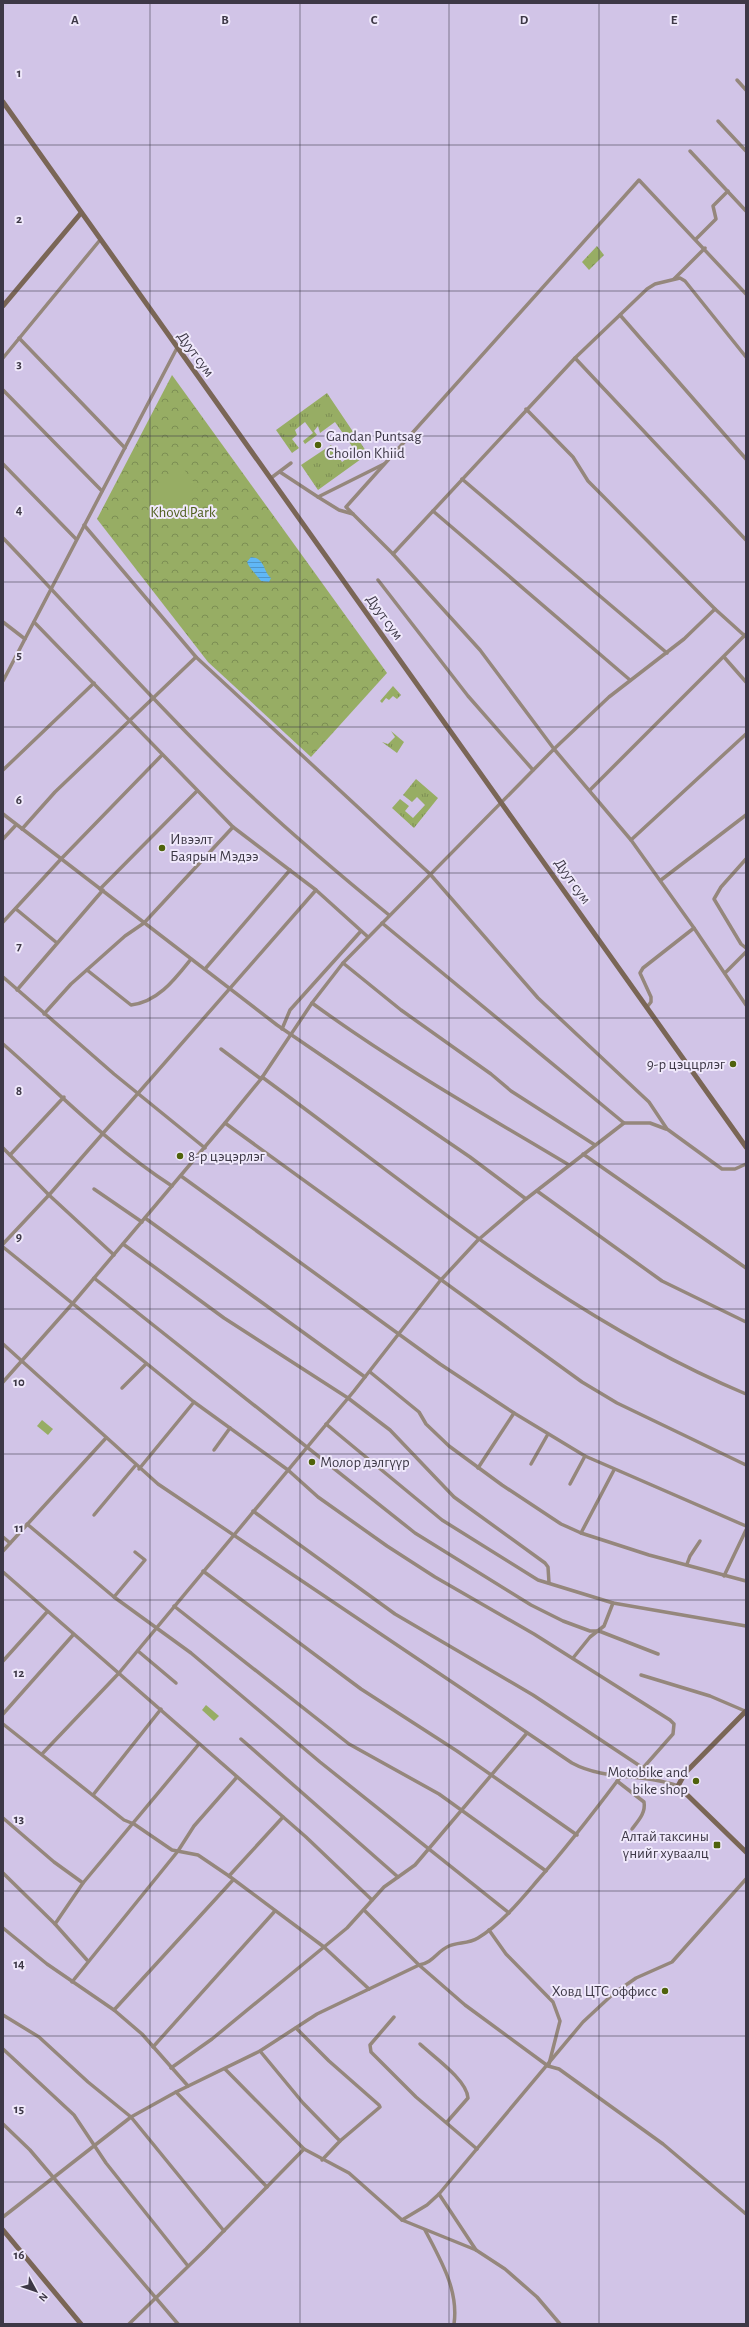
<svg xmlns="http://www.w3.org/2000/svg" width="749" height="2327" viewBox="0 0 749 2327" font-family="'Alegreya Sans',sans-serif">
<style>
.grass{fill:url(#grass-tufts)}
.forest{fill:url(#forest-crowns)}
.pitch{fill:#97ad64}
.water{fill:url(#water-rules)}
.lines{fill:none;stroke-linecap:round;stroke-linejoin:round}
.street{stroke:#95877c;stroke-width:3.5}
.secondary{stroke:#7a6656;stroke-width:5}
.grid{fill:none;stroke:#3d3846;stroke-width:1;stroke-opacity:0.55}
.poi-dot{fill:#4f620b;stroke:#efe8fb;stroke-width:1.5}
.labels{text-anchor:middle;stroke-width:4;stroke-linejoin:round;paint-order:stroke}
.street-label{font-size:15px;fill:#3d3846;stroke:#efe8fb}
.poi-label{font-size:15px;fill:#3d3846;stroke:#efe8fb;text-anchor:start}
.park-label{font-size:15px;fill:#4f5f1d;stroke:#efe8fb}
.grid-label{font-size:13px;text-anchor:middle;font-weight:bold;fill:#3d3846;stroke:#efe8fb;stroke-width:4;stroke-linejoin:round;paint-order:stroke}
</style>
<defs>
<pattern id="grass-tufts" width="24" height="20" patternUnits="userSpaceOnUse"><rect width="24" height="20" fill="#97ad64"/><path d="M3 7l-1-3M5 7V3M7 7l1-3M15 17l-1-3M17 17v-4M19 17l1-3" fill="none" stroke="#7c8e54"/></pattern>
<pattern id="forest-crowns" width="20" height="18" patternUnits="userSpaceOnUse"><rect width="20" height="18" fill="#97ad64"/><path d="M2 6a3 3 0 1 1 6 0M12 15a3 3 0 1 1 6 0" fill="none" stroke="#7c8e54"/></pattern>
<pattern id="water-rules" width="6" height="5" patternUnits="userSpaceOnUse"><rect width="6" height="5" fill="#60b7f6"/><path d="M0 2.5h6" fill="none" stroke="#5096c9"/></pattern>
</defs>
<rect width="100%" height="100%" fill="#d1c4e7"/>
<g class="grass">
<polygon points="327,393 368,454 318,490 301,465 331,445 342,462 356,452 335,422 320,433 318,426 314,431 317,435 305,444 303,441 313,433 305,422 295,430 297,435 292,439 299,448 292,453 276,430"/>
<polygon points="393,686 401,695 397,699 393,696 389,700 386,698 382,703 380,701"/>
<polygon points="391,731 404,742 397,753 382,742 388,744 395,737"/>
<polygon points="416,779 438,798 414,828 392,808 400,799 409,806 405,811 413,818 425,805 417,797 412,802 403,795"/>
</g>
<g class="forest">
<polygon points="597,246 604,255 589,270 582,262"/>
<polygon points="172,375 387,673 311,757 208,662 97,519"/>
</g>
<g class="pitch">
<polygon points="183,468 198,488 158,518 143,498"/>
<polygon points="42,1420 53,1429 48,1435 37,1426"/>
<polygon points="206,1705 219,1716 214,1721 202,1710"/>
</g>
<path class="water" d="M251,557c14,1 12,14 20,21l-2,4 -8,-1c-4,-6 -12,-13 -14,-19z"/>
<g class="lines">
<g class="street">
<polyline points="737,80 746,90"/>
<polyline points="718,121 746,151"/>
<polyline points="690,151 746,211"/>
<polyline points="696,239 716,219 713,206 728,191"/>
<polyline points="674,279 705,248"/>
<polyline points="620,315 746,459"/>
<polyline points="19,338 125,448"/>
<polyline points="3,358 100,240"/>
<polyline points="575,358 746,540"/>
<polyline points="3,390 102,491"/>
<polyline points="526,409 573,457 588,481 715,609 746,637"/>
<polyline points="3,464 76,539"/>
<polyline points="280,472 318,497 384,464"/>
<polyline points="271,478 291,463"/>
<polyline points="462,479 667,653"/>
<polyline points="318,497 339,510 353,514"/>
<polyline points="433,511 630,680"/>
<polyline points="84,525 196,657 430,874 538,998 649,1102 667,1129 722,1169 735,1169 746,1164"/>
<path d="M3,538c76,79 148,162 227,238 51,49 105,95 159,139"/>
<polyline points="393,554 575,358 647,289 655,284 680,278 685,281 746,357"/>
<polyline points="378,580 468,696 533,770"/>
<polyline points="715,609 684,639 609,697 554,749 480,650 393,554 346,507 639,180 746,294"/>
<polyline points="3,622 25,639"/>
<polyline points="34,622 233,827 316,890 368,937"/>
<polyline points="724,657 746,682"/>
<polyline points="3,681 177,348"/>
<polyline points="3,770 94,683"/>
<polyline points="590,790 746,634"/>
<polyline points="3,814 277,1025 470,1157 526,1199"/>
<polyline points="22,829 55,792 196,657"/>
<polyline points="3,839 16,825"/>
<polyline points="631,840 746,734"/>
<polyline points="746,859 721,887 714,899 741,944 746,948"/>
<polyline points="661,880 746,815"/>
<polyline points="100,889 197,791"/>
<polyline points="16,909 57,943"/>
<polyline points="3,922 61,859 162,755"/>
<polyline points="382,923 624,1123"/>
<polyline points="343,963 401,1010 491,1074 511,1091 595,1145"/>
<polyline points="205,969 290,870"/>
<path d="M87,970l44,35c27,-3 44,-26 60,-46"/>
<polyline points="725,973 746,952"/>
<polyline points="3,977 114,1074 205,1148"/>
<polyline points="17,990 103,890"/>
<path d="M312,1003c82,60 170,110 257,162"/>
<polyline points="647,1007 651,1002 651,997 640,973 643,968 694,928"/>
<polyline points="44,1014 71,984 125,936 144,923 233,827"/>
<polyline points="282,1029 290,1010 361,931"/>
<path d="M3,1044c56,49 107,102 169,142"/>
<polyline points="221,1049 261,1079"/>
<path d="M262,1077c157,115 303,241 484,317"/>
<polyline points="225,1123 582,1382 617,1403 746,1465"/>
<polyline points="3,1148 49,1195 114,1255"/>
<polyline points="583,1154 746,1268"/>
<polyline points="10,1155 64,1097"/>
<polyline points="181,1176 440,1364 514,1413 585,1456 746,1526"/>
<polyline points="94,1189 142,1222"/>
<polyline points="537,1191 662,1281 746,1322"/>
<polyline points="145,1218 365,1377"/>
<polyline points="3,1244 49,1195 316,890"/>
<polyline points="123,1244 224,1318 348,1398 390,1430 454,1497 545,1563 548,1567 549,1583"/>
<polyline points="3,1247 194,1402 288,1470 318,1497 387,1546 435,1577 534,1634 670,1720 674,1724 673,1734 635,1777"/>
<polyline points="94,1278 415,1533 531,1605 563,1621 590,1631 599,1631 658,1654"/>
<path d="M3,1344l155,140 414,279c33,18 72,10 106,23"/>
<polyline points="370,1372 419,1412 426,1424 449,1446 502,1485 561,1524 581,1533 649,1555 746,1581"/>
<polyline points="3,1382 73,1303 225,1123 261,1079 312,1003 343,963 554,749 631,840 694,928 746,1005"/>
<polyline points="122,1388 146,1364"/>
<polyline points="326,1424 442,1520 538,1580 613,1603 746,1626"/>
<polyline points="214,1450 230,1428"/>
<polyline points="531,1464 548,1434"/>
<polyline points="478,1468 514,1413"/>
<polyline points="139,1469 194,1402"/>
<polyline points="570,1484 585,1456"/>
<polyline points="253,1511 395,1614 533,1695 643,1768"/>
<polyline points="94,1515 135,1466"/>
<polyline points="27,1524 114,1597 191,1653 320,1762 509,1913"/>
<polyline points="581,1533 614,1470"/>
<polyline points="3,1537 10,1543"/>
<polyline points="3,1551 106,1438"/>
<polyline points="687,1564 690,1556 700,1541"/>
<polyline points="203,1571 361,1689 457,1751 577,1835"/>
<polyline points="3,1572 306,1837 372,1900"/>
<polyline points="724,1576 746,1530"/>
<polyline points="114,1597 145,1560 135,1552"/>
<polyline points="174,1606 349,1744 439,1794 546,1871"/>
<polyline points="138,1651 176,1683"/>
<polyline points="573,1658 590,1637 604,1626 613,1603"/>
<polyline points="3,1661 47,1612"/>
<polyline points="641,1675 710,1696 745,1711"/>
<polyline points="3,1714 73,1635"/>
<polyline points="3,1724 124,1820 134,1824 172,1850 198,1855 229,1876 324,1947 369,1989"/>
<polyline points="241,1739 398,1877"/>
<polyline points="42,1754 119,1673 354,1391 440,1281 478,1240 526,1199 624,1123 650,1123 666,1129"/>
<path d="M617,1781l27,21c2,11 -6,19 -12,27"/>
<polyline points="93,1795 161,1709"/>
<polyline points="3,1818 54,1862 83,1883"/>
<polyline points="3,1873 55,1924 87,1960"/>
<polyline points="229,1876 283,1817"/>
<polyline points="364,1910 419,1965 465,2005 548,2066 559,2069 663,2144 746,2214"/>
<polyline points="55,1924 83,1883 199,1744"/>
<polyline points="3,1928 47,1964 114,2010 142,2034 188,2086"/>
<polyline points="489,1930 506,1954 553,2002 560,2021 549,2064"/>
<polyline points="72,1982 178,1851 194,1826 237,1777"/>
<polyline points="114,2010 233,1880"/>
<polyline points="3,2015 39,2037 88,2082 131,2117 224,2231"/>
<polyline points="394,2017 370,2045 371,2052 416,2097 477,2149"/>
<polyline points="296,2028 329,2061 379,2105 380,2107 340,2141"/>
<path d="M420,2044c14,13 47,36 48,54l-21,24"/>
<polyline points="153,2047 275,1911"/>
<polyline points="3,2049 74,2115 106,2163 188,2266"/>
<polyline points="260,2051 303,2103 340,2141 322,2160"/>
<polyline points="171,2068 212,2039 324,1947 347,1928 384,1887 415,1865 527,1733"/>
<polyline points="225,2069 304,2149 349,2173 402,2220 476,2250 505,2269 537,2297 560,2324"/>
<polyline points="176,2092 267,2187"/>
<polyline points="3,2124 30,2150 178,2324"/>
<polyline points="439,2194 476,2250"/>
<path d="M3,2217l128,-100 45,-25 84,-41 57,-37 102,-49c14,-2 18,-14 30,-19 10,-4 19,-2 29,-8 24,-15 41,-36 59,-57 30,-34 57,-69 84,-105"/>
<polyline points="402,2220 427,2205 439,2194 583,2022 613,1994 636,1978 672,1962 746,1879"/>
<path d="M425,2230c15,29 34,60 29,94"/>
<polyline points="129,2324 206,2249 304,2149"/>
</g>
<g class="secondary">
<polyline points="3,102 746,1147"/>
<polyline points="3,306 81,213"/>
<polyline points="746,1711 685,1773 678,1786 746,1852"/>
<polyline points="3,2230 81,2324"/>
</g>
</g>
<path class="grid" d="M150,3v2321M300,3v2321M449,3v2321M599,3v2321M3,145h743M3,291h743M3,436h743M3,582h743M3,727h743M3,873h743M3,1018h743M3,1164h743M3,1309h743M3,1454h743M3,1600h743M3,1745h743M3,1891h743M3,2036h743M3,2182h743"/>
<g class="poi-dot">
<circle cx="318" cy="445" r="4"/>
<circle cx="162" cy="848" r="4"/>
<circle cx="733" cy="1064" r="4"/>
<circle cx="180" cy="1156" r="4"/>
<circle cx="312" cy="1462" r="4"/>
<circle cx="696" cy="1781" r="4"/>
<rect x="713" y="1841" width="8" height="8" rx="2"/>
<circle cx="665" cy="1991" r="4"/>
</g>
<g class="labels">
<g class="street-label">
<text transform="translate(196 354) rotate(54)" y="5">Дуут сум</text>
<text transform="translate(385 617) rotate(54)" y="5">Дуут сум</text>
<text transform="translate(573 881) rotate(55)" y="5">Дуут сум</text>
</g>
<g class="poi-label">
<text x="326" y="441">Gandan Puntsag<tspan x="326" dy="17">Choilon Khiid</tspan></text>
<text x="170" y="844">Ивээлт<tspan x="170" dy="17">Баярын Мэдээ</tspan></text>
<text x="725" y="1069" text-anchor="end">9-р цэццрлэг</text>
<text x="188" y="1161">8-р цэцэрлэг</text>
<text x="320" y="1467">Молор дэлгүүр</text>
<text x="688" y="1777" text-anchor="end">Motobike and<tspan x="688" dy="17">bike shop</tspan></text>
<text x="709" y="1841" text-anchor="end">Алтай таксины<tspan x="709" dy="17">үнийг хуваалц</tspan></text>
<text x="657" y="1996" text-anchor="end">Ховд ЦТС оффисс</text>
</g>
<g class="park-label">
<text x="183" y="517">Khovd Park</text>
</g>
</g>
<g class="grid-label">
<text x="75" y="24">A</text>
<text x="225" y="24">B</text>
<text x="374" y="24">C</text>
<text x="524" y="24">D</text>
<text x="674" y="24">E</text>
<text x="19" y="77">1</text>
<text x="19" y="223">2</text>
<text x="19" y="368">3</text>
<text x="19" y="514">4</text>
<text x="19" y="659">5</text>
<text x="19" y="804">6</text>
<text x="19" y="950">7</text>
<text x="19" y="1095">8</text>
<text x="19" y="1241">9</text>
<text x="19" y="1386">10</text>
<text x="19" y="1532">11</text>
<text x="19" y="1677">12</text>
<text x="19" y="1823">13</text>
<text x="19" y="1968">14</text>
<text x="19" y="2113">15</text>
<text x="19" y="2259">16</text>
</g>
<rect width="749" height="2327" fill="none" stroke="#3d3846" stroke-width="8"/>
<g transform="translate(36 2291) rotate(130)" stroke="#efe8fb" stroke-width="3" paint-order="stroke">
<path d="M0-3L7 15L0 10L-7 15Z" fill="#3d3846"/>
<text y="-6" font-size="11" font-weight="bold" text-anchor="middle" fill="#3d3846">N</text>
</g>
</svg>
